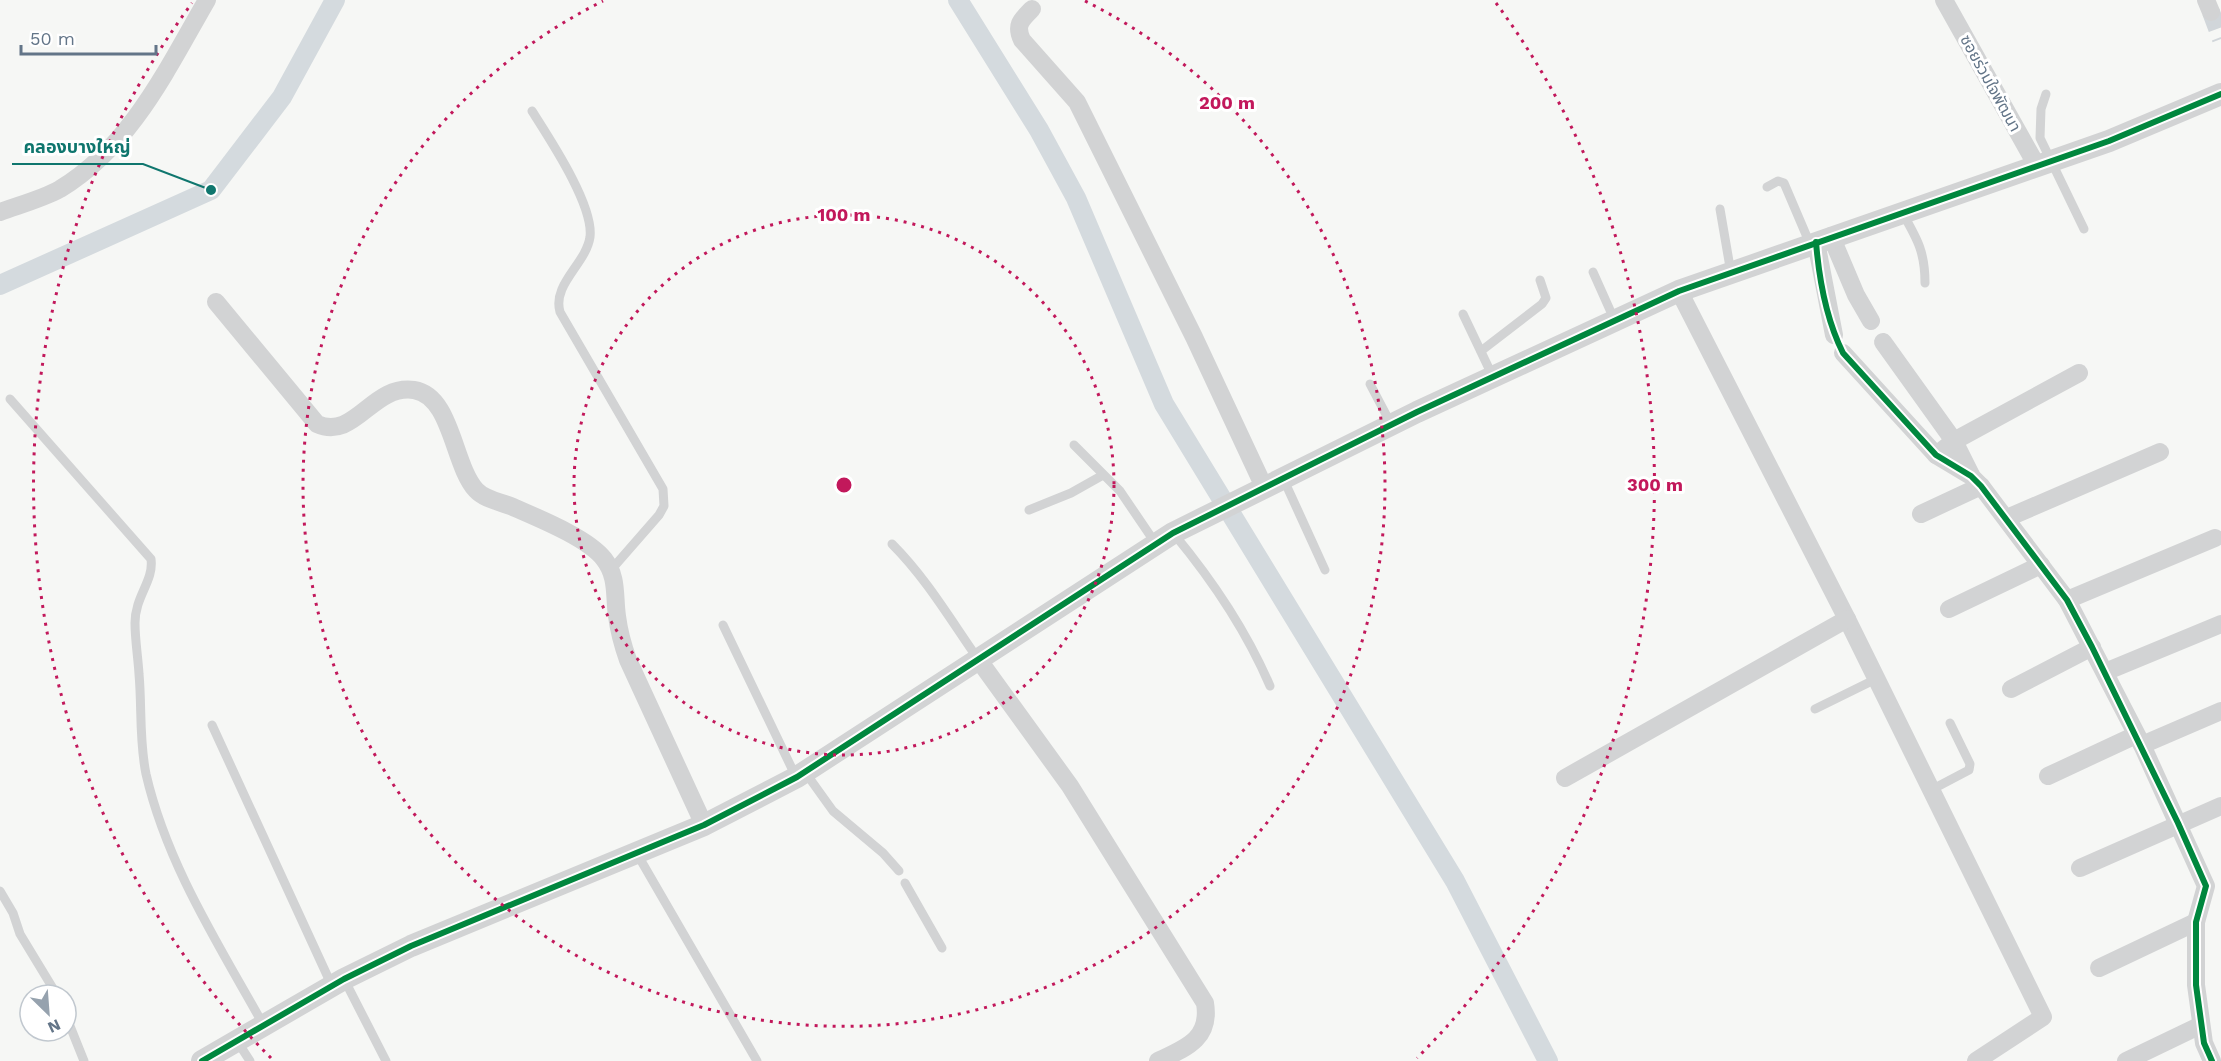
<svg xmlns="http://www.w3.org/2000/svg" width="2221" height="1061" viewBox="0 0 2221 1061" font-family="'Work Sans','Noto Sans Thai',sans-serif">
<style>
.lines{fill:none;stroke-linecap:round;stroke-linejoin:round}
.canal{stroke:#d4dade;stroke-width:20}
.minor-tunnel{stroke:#d1d6da;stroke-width:18;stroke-dasharray:18 9;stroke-linecap:butt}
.service{stroke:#d2d3d4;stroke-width:9}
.minor{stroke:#d2d3d4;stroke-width:18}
.tertiary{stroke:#d2d3d4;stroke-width:22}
.cycleway-casing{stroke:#fff;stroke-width:10}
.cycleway{stroke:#00873e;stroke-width:6}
.ring{fill:none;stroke:#c2185b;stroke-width:3;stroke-dasharray:3 6}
.labels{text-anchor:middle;stroke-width:6;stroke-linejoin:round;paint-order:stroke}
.street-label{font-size:16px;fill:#637588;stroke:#fff}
.centre{fill:#c2185b;stroke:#fff;stroke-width:3}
.ring-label{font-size:18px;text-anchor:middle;font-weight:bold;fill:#c2185b;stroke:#fff;stroke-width:6;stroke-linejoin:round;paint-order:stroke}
.leader{fill:none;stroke:#0f766e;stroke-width:2}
.callout-dot{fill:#0f766e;stroke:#fff;stroke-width:2}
.callout-label{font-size:18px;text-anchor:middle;font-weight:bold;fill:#0f766e;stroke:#fff;stroke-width:6;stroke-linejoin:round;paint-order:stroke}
</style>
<rect width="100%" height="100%" fill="#f6f7f5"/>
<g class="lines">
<g class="canal">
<polyline points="958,0 1039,130 1076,198 1164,404 1455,881 1548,1061"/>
<polyline points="0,285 211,190 282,97 335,0"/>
</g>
<polyline class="minor-tunnel" points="2211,12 2221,39"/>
<g class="service">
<polyline points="2046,94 2041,109 2040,138 2084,229"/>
<path d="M532,111c17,27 62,94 58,126 -4,27 -38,47 -30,75l103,177 1,17 -5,9 -48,55"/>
<polyline points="1767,187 1778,181 1784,183 1810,244"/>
<polyline points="1720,209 1731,273"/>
<path d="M1903,214c15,26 22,39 22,69"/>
<polyline points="1593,272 1614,319"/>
<polyline points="1463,314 1493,377"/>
<polyline points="1481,351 1542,304 1546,298 1540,280"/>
<polyline points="1370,384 1391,424"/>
<path d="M10,399l141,160c3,22 -16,37 -16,64 0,17 3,34 4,51 3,33 0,66 7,100 21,91 73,171 118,252"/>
<polyline points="1074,445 1120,491 1156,544"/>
<polyline points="1283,478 1325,570"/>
<polyline points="1029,510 1071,493 1103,475"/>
<path d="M1174,534c39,47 72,96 96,152"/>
<path d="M892,544c34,34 58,75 86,115"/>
<polyline points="723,625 796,777"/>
<polyline points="1815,709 1876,679"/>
<polyline points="212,725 332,986"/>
<polyline points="805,772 833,811 883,853 899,871"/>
<polyline points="1931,790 1969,770 1970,764 1950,723"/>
<polyline points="636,852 757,1061"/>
<polyline points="905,883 942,948"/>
<polyline points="0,891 13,913 20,934 57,995"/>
<polyline points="344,979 386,1061"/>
<polyline points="66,1016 84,1061"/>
<polyline points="237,1041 250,1061"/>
</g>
<g class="minor">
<polyline points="1944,0 2037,166"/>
<polyline points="2206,0 2211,12"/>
<path d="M1032,9c-11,11 -17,16 -10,31l55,62 117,235 70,150"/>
<path d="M0,212c19,-7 42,-13 60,-23 71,-43 107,-120 147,-189"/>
<polyline points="1831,236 1856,295 1871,321"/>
<polyline points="1816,242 1834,335"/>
<polyline points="1679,291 1847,619 2043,1017 1976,1061"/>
<path d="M216,302l101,122c38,17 55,-40 97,-34 38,6 39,75 62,100 9,10 26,12 37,17 25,11 75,31 91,52 14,18 10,37 13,57 2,16 6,30 11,44l76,165"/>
<polyline points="1883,342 1954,441 1971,475"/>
<polyline points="1843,353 1936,455 1971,476 1981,486 2067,600 2142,745 2206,886 2196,922 2196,985 2204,1043 2212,1061"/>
<polyline points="1936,455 1954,441 2079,373"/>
<polyline points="1921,514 1981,486"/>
<polyline points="2007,518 2160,452"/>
<polyline points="2067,600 2215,538"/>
<polyline points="1949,609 2041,565"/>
<path d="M978,659l92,127 135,217c6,36 -19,45 -47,58"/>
<polyline points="2105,672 2221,624"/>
<polyline points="2011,689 2092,647"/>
<polyline points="2142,745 2221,711"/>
<polyline points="2048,776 2136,735"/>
<polyline points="1565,778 1847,619"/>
<polyline points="2080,868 2221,806"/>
<polyline points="2099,968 2196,922"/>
<polyline points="2126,1061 2201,1025"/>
</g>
<polyline class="tertiary" points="202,1061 344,979 411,946 704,825 797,777 1173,533 1417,412 1679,291 2109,141 2221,94"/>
<g class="cycleway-casing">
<g id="cycleway">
<path d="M1816,242c3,37 10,77 27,111l93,102 35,21 10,10 86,114 25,47 86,176 28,63 -10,36v63l8,58 8,18"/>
<polyline points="202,1061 344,979 411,946 704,825 797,777 1173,533 1417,412 1679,291 2109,141 2221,94"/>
</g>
</g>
<use href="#cycleway" class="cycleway"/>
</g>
<g class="ring">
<circle cx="844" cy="485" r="270"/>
<path d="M1085 1A541 541 0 1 1 603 1"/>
<path d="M271 1058A811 811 0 0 1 192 3M1496 3A811 811 0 0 1 1417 1058"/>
</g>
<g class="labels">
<g class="street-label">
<text transform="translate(1991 83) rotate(61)" y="6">ซอยร่วมใจพัฒนา</text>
</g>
</g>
<circle cx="844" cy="485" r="9" class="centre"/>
<g class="ring-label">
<text x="1227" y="109">200 m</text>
<text x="844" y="221">100 m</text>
<text x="1655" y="491">300 m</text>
</g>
<path class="leader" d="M211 190L143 164H12"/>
<circle class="callout-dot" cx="211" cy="190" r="6"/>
<g class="callout-label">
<text x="77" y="153">คลองบางใหญ่</text>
</g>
<g transform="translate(48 1013) rotate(155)"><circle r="28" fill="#ffffff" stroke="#c1c8cf" stroke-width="1.5"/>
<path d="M0-4.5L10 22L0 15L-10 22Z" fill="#96a2ae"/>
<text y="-9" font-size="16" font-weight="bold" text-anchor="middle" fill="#637588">N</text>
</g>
<path d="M21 45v9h135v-9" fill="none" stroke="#637588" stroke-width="3"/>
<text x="30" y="45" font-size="18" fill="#637588" stroke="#ffffff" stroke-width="4.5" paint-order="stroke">50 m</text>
</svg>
